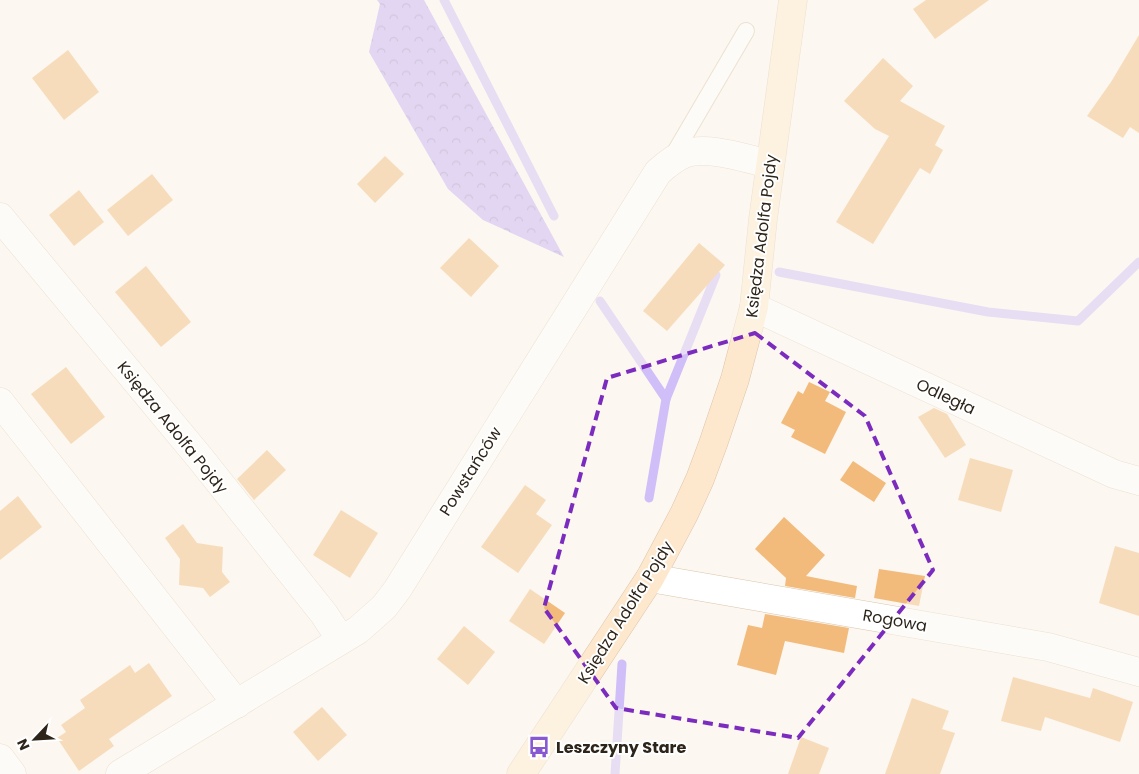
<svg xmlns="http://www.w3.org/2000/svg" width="1139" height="774" viewBox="0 0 1139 774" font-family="Poppins,sans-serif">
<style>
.forest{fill:url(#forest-crowns)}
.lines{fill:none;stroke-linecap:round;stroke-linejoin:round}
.stream{stroke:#cfbef8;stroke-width:9}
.building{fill:#f2bb7b}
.lane-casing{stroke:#ddc5aa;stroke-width:18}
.street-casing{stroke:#ddc5aa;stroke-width:29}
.secondary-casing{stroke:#ddc5aa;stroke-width:29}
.lane{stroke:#fff;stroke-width:16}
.street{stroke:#fff;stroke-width:28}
.secondary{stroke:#fee8cd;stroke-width:28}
.marked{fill:none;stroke:#7b2cbf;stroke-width:4;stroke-dasharray:10 6;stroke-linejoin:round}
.labels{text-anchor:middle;stroke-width:4;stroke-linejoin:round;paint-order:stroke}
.street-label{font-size:16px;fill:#2e251a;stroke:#fff}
.poi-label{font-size:16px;font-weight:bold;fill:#2e251a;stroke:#fff;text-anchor:start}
</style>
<defs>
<pattern id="forest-crowns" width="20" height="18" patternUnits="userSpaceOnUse" patternTransform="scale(1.25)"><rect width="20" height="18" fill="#c3adf5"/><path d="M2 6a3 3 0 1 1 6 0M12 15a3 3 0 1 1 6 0" fill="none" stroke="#9f8dc6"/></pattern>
</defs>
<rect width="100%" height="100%" fill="#fcf7f1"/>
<polygon class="forest" points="377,0 424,0 564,257 483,220 448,189 369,52 380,4"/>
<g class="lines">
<g class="stream">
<polyline points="444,0 554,216"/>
<polyline points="779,272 988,312 1078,321 1139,262"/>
<polyline points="600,301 666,399 649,498"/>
<polyline points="666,399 716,275"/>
<polyline points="615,774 622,664"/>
</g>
</g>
<g class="building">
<polygon points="926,0 989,0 935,39 913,9"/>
<polygon points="1139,35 1139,133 1130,127 1123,138 1087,116 1111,82"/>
<polygon points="68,50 99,92 64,120 32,78"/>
<polygon points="883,58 913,86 900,101 945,126 935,145 943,150 930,174 920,168 873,244 836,222 889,136 875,129 844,101"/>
<polygon points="385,156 404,174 375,203 357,184"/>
<polygon points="152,174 173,200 128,236 107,210"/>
<polygon points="79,190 104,222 74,246 49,215"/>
<polygon points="469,238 499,266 471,297 440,268"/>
<polygon points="699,243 725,265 667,331 643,311"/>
<polygon points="146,266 191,322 161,347 115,292"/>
<polygon points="66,367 105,417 71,444 31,394"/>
<polygon points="809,382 830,392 825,401 846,412 825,454 791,437 795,430 781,423 798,391 803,394"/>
<polygon points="934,408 947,414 966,445 945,458 918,417"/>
<polygon points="267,450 286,470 254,500 237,479"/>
<polygon points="970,458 1013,470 1001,512 958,500"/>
<polygon points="853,461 886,483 874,502 840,480"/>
<polygon points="525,485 546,500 536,514 552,525 518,573 481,547"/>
<polygon points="18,496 42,527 0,560 0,511"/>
<polygon points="341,510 378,533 350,578 313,555"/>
<polygon points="784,517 825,555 806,576 857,586 855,598 785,586 786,578 755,549"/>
<polygon points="183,524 197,543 223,547 222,572 230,582 210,597 203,588 179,585 180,559 165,538"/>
<polygon points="1115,546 1139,553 1139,616 1099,603"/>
<polygon points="879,569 925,576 919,606 874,598"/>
<polygon points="530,589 565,613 544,644 509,621"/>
<polygon points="765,614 849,628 844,653 785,641 776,675 737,665 748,625 762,628"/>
<polygon points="464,626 495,652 468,685 437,659"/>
<polygon points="149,663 172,696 109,739 114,746 79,771 57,738 66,732 61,725 85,708 80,700 130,665 135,673"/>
<polygon points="1013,677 1090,698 1093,688 1133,702 1120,742 1045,717 1041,731 1001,721"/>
<polygon points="912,698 949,711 942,729 955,733 940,774 885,774"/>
<polygon points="322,707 347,735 318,761 293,732"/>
<polygon points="801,737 829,748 819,774 788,774"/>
</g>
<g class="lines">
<g class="lane-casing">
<polyline id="lane" points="671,159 746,31"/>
</g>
<g class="street-casing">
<g id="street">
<polyline points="0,217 200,458 324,614 341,640"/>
<polyline points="754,307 1114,474 1139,481"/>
<polyline points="0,402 237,704"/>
<polyline points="650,578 1048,647 1139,672"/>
<polyline points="0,758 12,774"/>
<path d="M120,774l238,-144 26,-23 13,-17 261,-418c8,-7 16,-14 26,-18 24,-9 62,5 86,10"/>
</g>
</g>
<g class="secondary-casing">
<polyline id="secondary" points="521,774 650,578 684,514 700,479 713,444 735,379 754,307 763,219 793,0"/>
</g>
<use href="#lane" class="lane"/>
<use href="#street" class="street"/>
<use href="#secondary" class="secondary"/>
</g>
<path d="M0 0H1139V774H0ZM755,333l110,83 68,154 -135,168 -182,-30 -72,-100 63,-230z" fill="#fcf7f1" fill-opacity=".55" fill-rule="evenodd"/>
<path class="marked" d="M755,333l110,83 68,154 -135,168 -182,-30 -72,-100 63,-230z"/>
<defs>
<g id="bus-bare" transform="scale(1.725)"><path d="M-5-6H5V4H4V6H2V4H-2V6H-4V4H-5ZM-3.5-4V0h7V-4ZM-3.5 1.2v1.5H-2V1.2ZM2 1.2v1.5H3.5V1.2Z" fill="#8758d1" stroke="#fff" stroke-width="2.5" paint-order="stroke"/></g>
</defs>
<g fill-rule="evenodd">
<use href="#bus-bare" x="539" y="747"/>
</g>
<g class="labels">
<g class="street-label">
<text transform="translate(761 236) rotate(-83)" y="6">Księdza Adolfa Pojdy</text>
<text transform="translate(946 396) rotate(25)" y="6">Odległa</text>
<text transform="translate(173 427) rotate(51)" y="6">Księdza Adolfa Pojdy</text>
<text transform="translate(470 471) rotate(-58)" y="6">Powstańców</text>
<text transform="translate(625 612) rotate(-58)" y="6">Księdza Adolfa Pojdy</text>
<text transform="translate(895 620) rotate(10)" y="6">Rogowa</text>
</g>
<g class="poi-label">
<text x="556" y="753">Leszczyny Stare</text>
</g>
</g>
<g transform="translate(35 739) rotate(245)" stroke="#ffffff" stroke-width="4" paint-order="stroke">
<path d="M0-4L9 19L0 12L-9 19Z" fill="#2e251a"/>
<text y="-8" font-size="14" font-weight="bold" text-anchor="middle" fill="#2e251a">N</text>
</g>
</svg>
